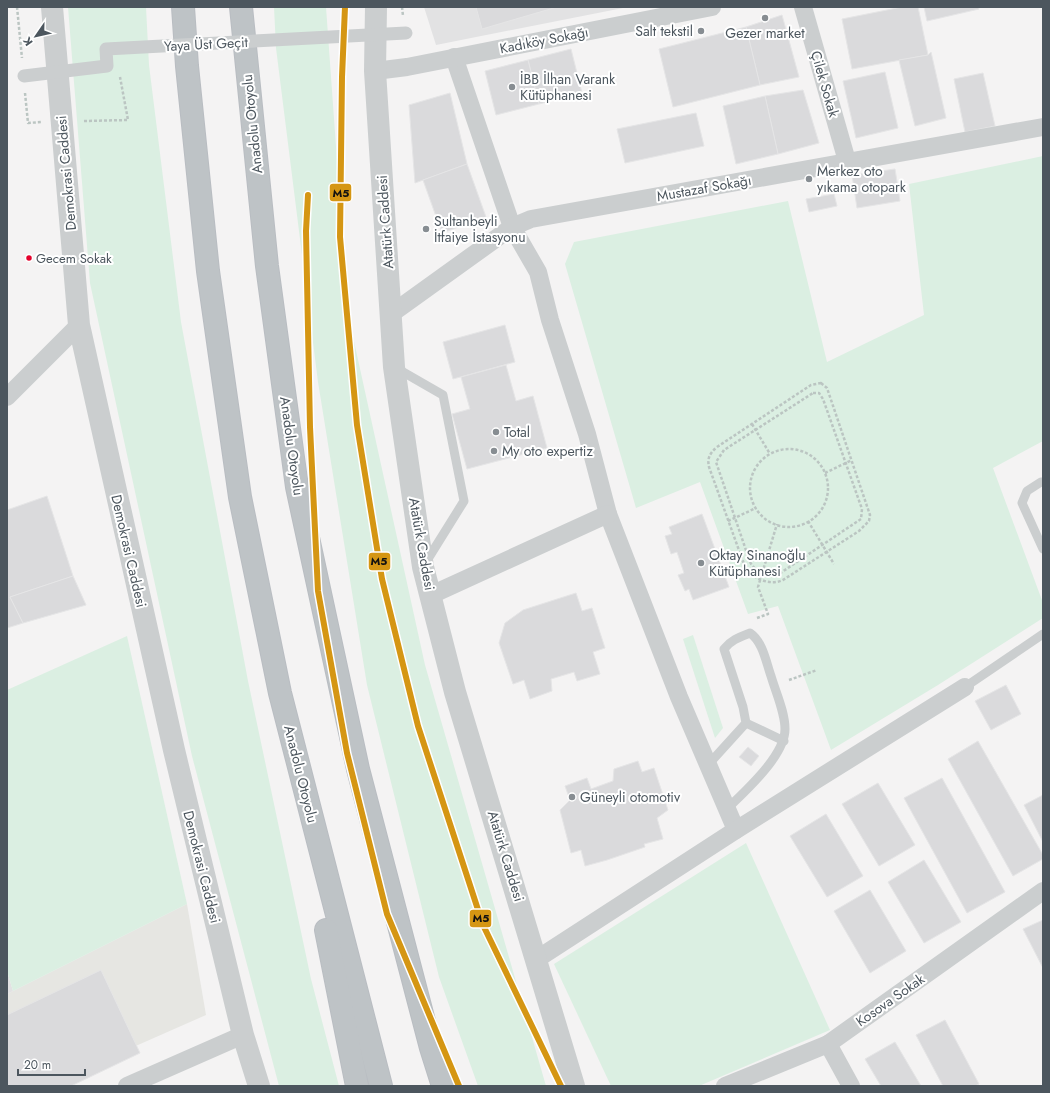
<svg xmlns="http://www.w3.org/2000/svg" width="1050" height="1093" viewBox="0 0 1050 1093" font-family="Jost,sans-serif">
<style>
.commercial{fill:#e6e6e2}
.education{fill:#e2e2e3}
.green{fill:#dbefe2}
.building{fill:#dadadc;stroke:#e5e5e6}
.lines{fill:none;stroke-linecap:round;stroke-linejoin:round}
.motorway-casing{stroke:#b9bdc2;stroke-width:24}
.path{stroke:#bbc5c2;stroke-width:2.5;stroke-dasharray:3 2;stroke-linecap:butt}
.service{stroke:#cbcecf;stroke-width:9}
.minor{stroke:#cbcecf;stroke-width:18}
.tertiary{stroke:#cbcecf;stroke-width:22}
.motorway{stroke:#bec3c6;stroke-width:22}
.pedestrian-bridge{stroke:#cbcecf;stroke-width:13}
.metro-1-casing{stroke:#fff;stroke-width:9}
.metro-1{stroke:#d59613;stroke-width:6}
.poi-dot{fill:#878d92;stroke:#fff;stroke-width:1.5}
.bus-dot{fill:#e4002b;stroke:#fff;stroke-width:1.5}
.labels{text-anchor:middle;stroke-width:4;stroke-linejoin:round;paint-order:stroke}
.bus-label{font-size:13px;fill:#4c565e;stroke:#fff;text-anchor:start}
.poi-label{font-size:14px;fill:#4c565e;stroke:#fff;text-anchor:start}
.street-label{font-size:14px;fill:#4c565e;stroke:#fff}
.line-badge{stroke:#fff;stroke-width:1.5}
.pale-badge-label{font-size:11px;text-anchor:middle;font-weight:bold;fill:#111}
</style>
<rect width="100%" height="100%" fill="#f4f3f3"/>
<polygon class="commercial" points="187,904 206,1015 45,1086 7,1086 7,994"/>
<g class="education">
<polygon points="424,7 628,7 436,45"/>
<polygon points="7,971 13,991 7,994"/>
</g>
<g class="green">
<polygon points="68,7 146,7 149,65 181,322 248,681 311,979 339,1086 279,1086 192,756 90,283"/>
<polygon points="274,7 326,7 348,314 425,665 546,1086 478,1086 439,977 367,685 318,382 276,48"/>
<polygon points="1043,156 1043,441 993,468 1043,603 1043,618 938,685 831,750 778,606 748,614 700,482 636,508 565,264 574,242 788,201 827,362 924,315 909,184"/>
<polygon points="693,635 723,728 715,738 683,639"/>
<polygon points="127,636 187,904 13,991 7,971 7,690"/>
<polygon points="746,843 830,1030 699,1086 611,1086 554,964"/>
</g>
<g class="building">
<polygon points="476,7 557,7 482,29"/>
<polygon points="902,7 918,7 928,55 852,69 842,19"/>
<polygon points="924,7 978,7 979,9 927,21"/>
<polygon points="782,15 799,77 760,85 746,27"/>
<polygon points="746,27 760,85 673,107 659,49"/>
<polygon points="571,49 582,93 539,104 528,60"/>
<polygon points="931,52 946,118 915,126 899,60 928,55"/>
<polygon points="528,60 539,104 496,115 485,71"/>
<polygon points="885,72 898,128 856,138 843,81"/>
<polygon points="983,73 995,126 965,132 954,79"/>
<polygon points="803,90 819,143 778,154 765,96"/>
<polygon points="450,93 467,164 415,183 409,105"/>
<polygon points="765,96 778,154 736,164 723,106"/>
<polygon points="696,113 704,146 625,163 617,129"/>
<polygon points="467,164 486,217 442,233 423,180"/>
<polygon points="895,169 900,201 857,208 852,175"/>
<polygon points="834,194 837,206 809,212 806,199"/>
<polygon points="505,325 515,362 453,379 443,342"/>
<polygon points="506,365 516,401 533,396 547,448 467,469 452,414 470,409 461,377"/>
<polygon points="47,496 73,576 10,597 23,623 7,628 7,510"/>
<polygon points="702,514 729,587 693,600 689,589 685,591 678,575 684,573 677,552 671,554 665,536 672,534 669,527"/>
<polygon points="73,576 86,605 23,623 10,597"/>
<polygon points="576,593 582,611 592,608 605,648 593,652 600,674 577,681 574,672 551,679 552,691 530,699 524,680 513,684 499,643 505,623 523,610"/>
<polygon points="1006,685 1021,714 991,730 975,701"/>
<polygon points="978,741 1043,855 1043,859 1013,876 948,759"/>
<polygon points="748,747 759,756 751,766 739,757"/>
<polygon points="638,761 642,772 654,768 668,810 657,818 663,839 644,844 645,847 607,860 585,866 581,850 571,853 560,810 570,800 565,786 587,778 591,789 613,781 614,769"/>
<polygon points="942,778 1005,892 967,913 904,798"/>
<polygon points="878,783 915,845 879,866 842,804"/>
<polygon points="1043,795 1043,842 1024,805"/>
<polygon points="826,814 863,876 827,897 790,836"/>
<polygon points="924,860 961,922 924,943 888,882"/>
<polygon points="870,890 906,951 870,973 834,911"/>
<polygon points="1043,920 1043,968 1023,929"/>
<polygon points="101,970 140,1053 71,1086 7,1086 7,1015"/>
<polygon points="945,1020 979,1084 975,1086 943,1086 916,1035"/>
<polygon points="895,1042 921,1086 881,1086 865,1059"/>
</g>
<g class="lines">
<g class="motorway-casing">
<g id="motorway">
<polyline points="183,7 187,66 208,271 240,497 280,693 381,1086"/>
<polyline points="241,7 267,266 297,487 358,769 431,1048 443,1086"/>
<polyline points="326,930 357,1086"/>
</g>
</g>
<g class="path">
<polyline points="17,7 22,58"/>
<polyline points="402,7 403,16"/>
<polyline points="25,93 28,123 41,122"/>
<polyline points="84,121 128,120 120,77"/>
<path d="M821,383l6,5 43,127 -1,6 -10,10 -76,49c-13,6 -30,-1 -38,-13l-36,-100c-2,-9 1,-14 8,-20l94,-62z"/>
<path d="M813,393h6l4,6 39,110 -1,10 -82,55c-10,5 -24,-2 -29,-12l-34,-100 8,-12z"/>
<polyline points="752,424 770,454"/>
<circle cx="789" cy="488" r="39"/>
<polyline points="825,473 852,460"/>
<polyline points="728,521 756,508"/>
<polyline points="808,521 834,564"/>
<polyline points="757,618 768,614 758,587 777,524"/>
<polyline points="789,680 817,670"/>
</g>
<g class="service">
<polyline points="396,368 443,395 464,501 426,562"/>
<polyline points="1041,482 1027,491 1022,503 1043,549"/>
<polyline points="965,687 1043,634"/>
<polyline points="746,723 784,741"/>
<path d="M707,766l39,-43 -3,-16 -19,-58c7,-9 16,-12 26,-16 13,9 16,29 21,43 5,17 14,36 14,53 0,27 -40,62 -58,80"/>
</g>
<g class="minor">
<polyline points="803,7 847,161"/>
<polyline points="454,57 512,227 538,272 550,320 587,434 608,514 679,697 736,830"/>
<polyline points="375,71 407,67 712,7"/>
<polyline points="391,314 512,227 531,219 1043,127"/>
<polyline points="7,397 79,325"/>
<polyline points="431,595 608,514"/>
<polyline points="537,959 736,830 965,687"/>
<polyline points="828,1044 851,1086"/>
<polyline points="127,1086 243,1035"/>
<polyline points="725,1086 828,1044 1043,891"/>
</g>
<g class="tertiary">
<polyline points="52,7 79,325 174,750 243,1035 259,1086"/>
<polyline points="376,7 375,71 394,367 423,567 455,692 574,1086"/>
</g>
<use href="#motorway" class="motorway"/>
<polyline class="pedestrian-bridge" points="24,76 107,66 106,49 406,33"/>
<g class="metro-1-casing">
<g id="metro-1">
<polyline points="345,7 342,77 340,237 357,425 382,579 418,726 483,925 561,1086"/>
<polyline points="308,195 306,231 310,427 318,591 347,753 387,914 459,1086"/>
</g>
</g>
<use href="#metro-1" class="metro-1"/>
</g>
<g class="poi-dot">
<circle cx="765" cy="18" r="4"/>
<circle cx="701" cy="31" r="4"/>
<circle cx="512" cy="87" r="4"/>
<circle cx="809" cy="179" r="4"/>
<circle cx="426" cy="229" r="4"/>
<circle cx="496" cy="432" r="4"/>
<circle cx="494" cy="451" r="4"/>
<circle cx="701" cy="563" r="4"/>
<circle cx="572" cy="797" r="4"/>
</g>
<circle class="bus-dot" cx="29" cy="258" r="3.5"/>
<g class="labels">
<g class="bus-label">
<text x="36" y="263">Gecem Sokak</text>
</g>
<g class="poi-label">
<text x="693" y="36" text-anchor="end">Salt tekstil</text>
<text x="765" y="38" text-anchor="middle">Gezer market</text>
<text x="520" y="84">İBB İlhan Varank<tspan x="520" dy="16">Kütüphanesi</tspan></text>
<text x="817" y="176">Merkez oto<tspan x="817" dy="16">yıkama otopark</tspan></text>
<text x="434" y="226">Sultanbeyli<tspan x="434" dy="16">İtfaiye İstasyonu</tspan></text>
<text x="504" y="437">Total</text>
<text x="502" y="456">My oto expertiz</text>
<text x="709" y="560">Oktay Sinanoğlu<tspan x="709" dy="16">Kütüphanesi</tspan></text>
<text x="580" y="802">Güneyli otomotiv</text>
</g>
<g class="street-label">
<text transform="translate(544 40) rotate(-11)" y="5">Kadıköy Sokağı</text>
<text transform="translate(206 44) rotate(-3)" y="5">Yaya Üst Geçit</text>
<text transform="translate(825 84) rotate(74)" y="5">Çilek Sokak</text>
<text transform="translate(252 124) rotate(-96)" y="5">Anadolu Otoyolu</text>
<text transform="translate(66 173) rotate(-95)" y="5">Demokrasi Caddesi</text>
<text transform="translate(704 188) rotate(-10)" y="5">Mustazaf Sokağı</text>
<text transform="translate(385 222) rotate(-94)" y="5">Atatürk Caddesi</text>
<text transform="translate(292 446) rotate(82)" y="5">Anadolu Otoyolu</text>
<text transform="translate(422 544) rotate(80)" y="5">Atatürk Caddesi</text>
<text transform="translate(129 551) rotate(77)" y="5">Demokrasi Caddesi</text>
<text transform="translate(301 774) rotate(76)" y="5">Anadolu Otoyolu</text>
<text transform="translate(506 856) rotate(73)" y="5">Atatürk Caddesi</text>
<text transform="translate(202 867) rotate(76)" y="5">Demokrasi Caddesi</text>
<text transform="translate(890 1000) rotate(-35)" y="5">Kosova Sokak</text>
</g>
</g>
<g class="line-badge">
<rect x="329" y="183" width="23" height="19" rx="4" fill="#d59613"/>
<rect x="368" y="552" width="23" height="19" rx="4" fill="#d59613"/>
<rect x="469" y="909" width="23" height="19" rx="4" fill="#d59613"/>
</g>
<g class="pale-badge-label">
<text x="341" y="197">M5</text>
<text x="379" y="565">M5</text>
<text x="481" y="922">M5</text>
</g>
<rect width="1050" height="1093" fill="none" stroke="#4c565e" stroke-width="16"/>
<g transform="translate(36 36) rotate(236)" stroke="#ffffff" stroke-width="3" paint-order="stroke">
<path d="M0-3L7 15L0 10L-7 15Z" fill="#4c565e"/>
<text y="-6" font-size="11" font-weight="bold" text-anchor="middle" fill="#4c565e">K</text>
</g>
<path d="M18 1069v6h67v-6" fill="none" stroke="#4c565e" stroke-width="2"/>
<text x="24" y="1069" font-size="12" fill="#4c565e" stroke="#ffffff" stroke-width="3" paint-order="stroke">20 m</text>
</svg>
